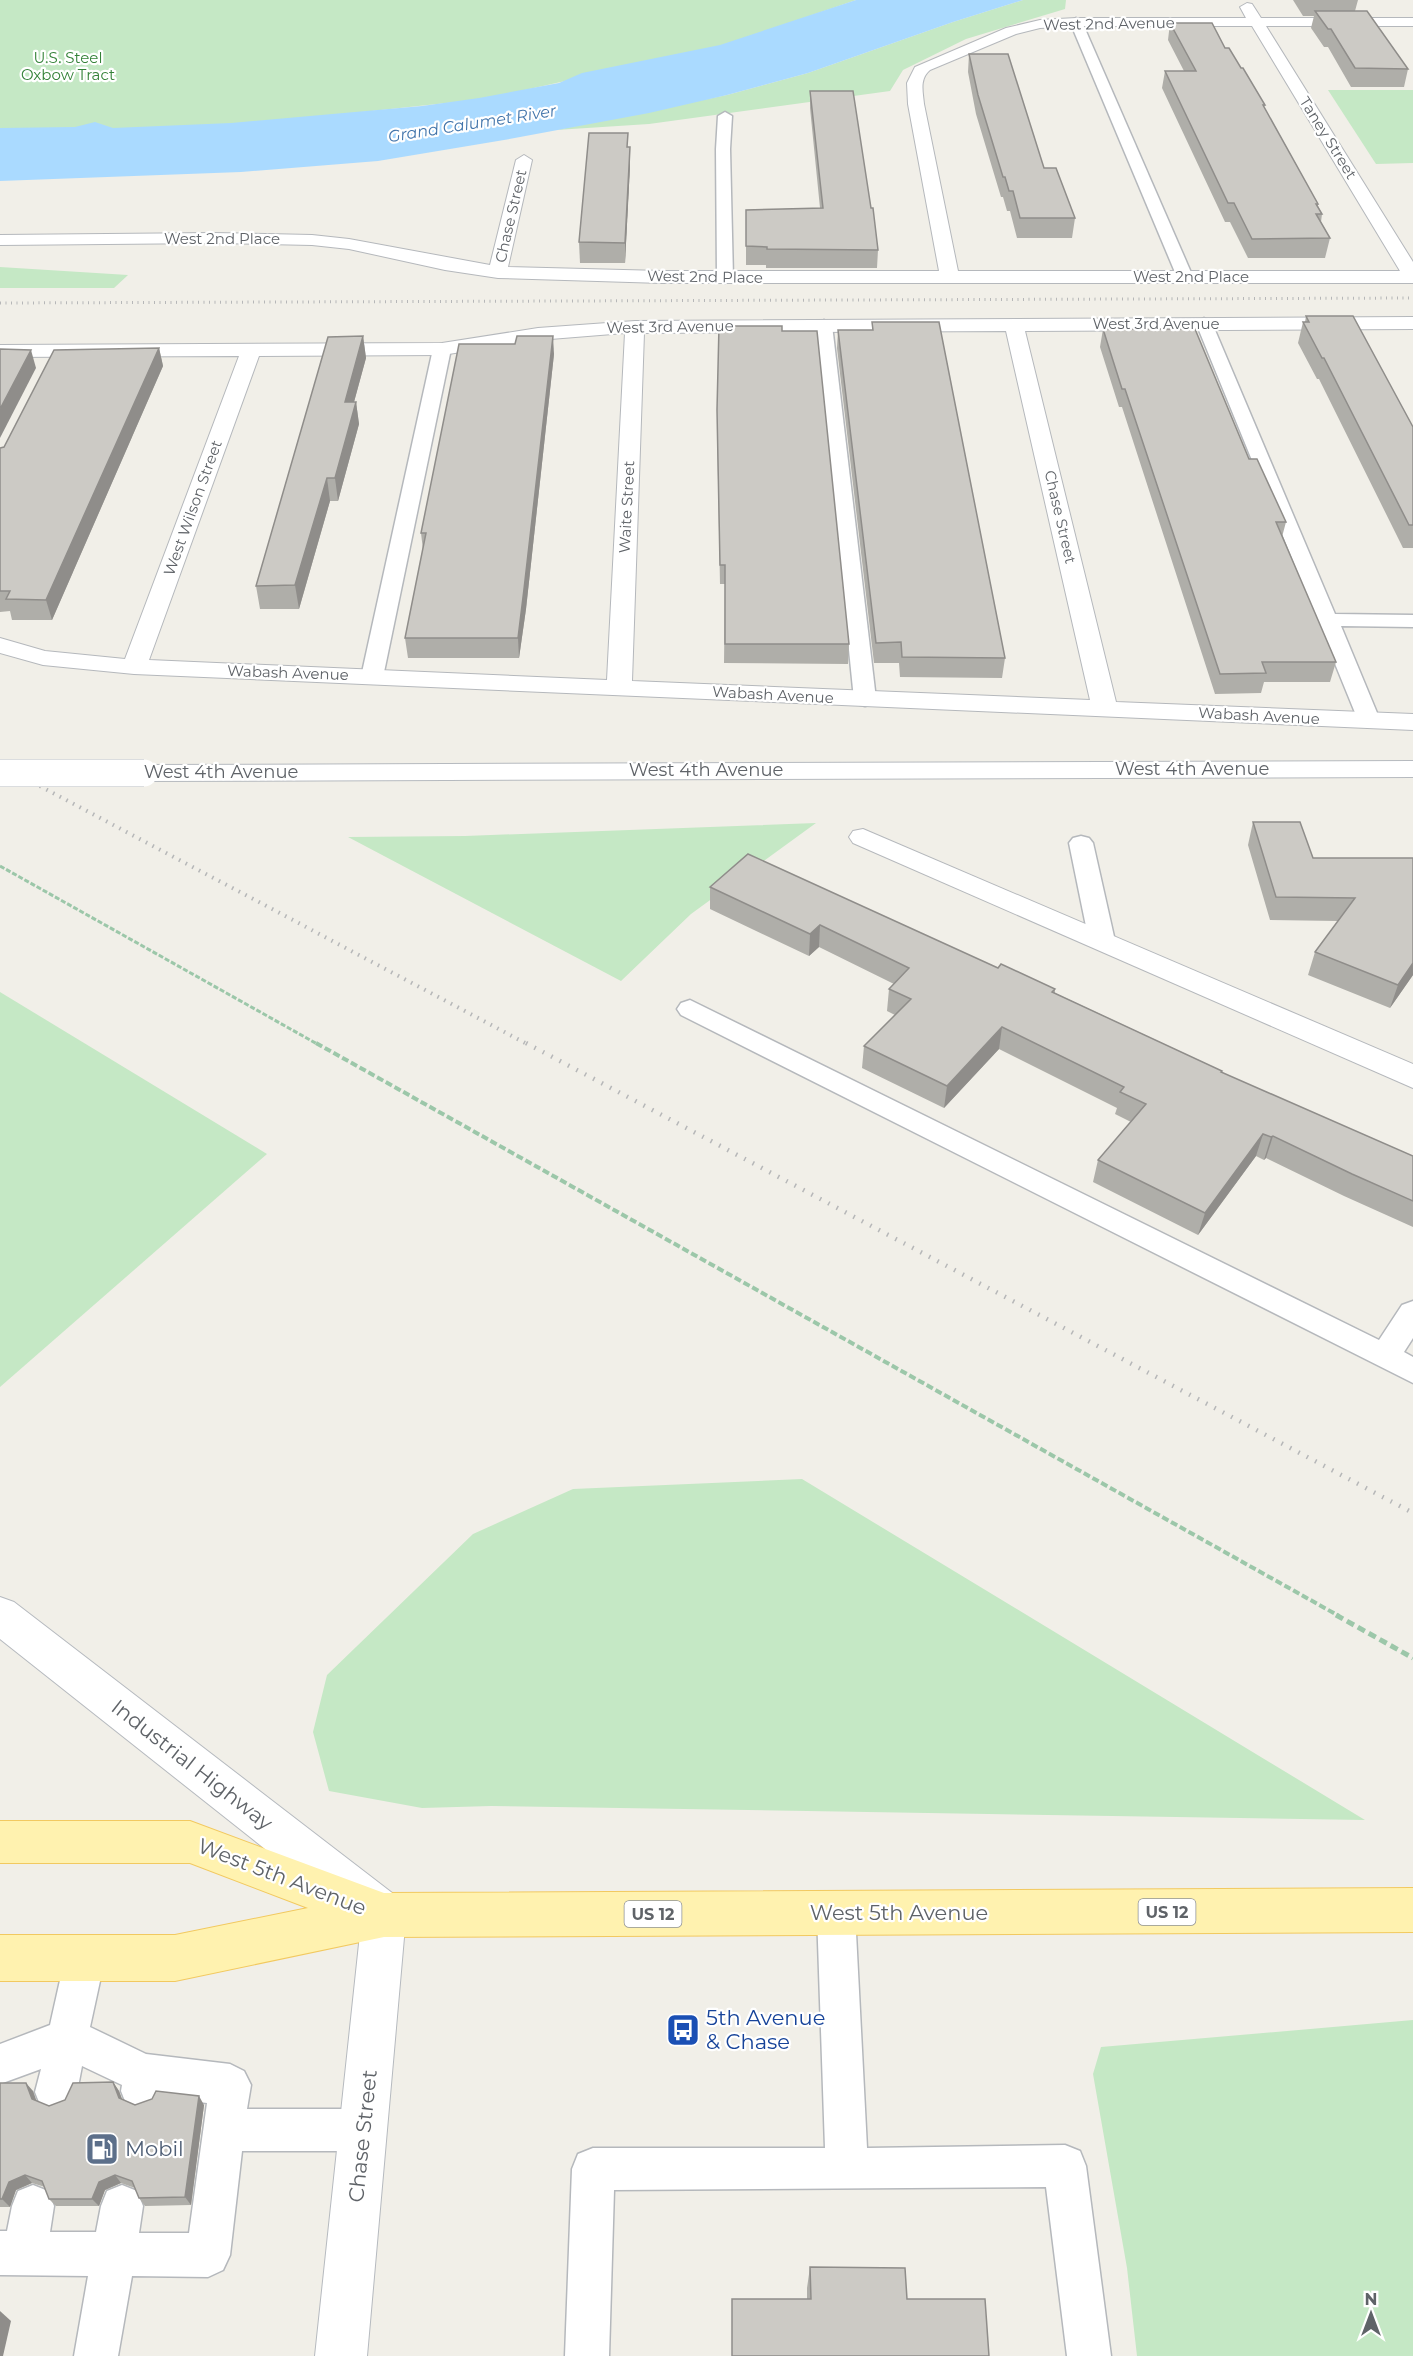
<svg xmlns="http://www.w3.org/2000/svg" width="1413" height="2356" viewBox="0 0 1413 2356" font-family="Montserrat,sans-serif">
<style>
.green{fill:#c5e8c5}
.water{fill:#aadaff}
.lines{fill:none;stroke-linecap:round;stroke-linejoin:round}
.lane-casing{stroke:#b5b8bc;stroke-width:3}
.street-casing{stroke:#b5b8bc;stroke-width:2}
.secondary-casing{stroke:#b6babf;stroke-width:2}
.primary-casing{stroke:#f2c960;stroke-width:2}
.path-far2{stroke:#9cc7a9;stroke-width:3;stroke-dasharray:5 2;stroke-linecap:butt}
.path-far1{stroke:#9cc7a9;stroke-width:4;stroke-dasharray:7 3;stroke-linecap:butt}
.path{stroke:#9cc7a9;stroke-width:5;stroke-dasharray:8 4.5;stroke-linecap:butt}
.lane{fill:#fff;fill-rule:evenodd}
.street{fill:#fff;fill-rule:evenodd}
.secondary{fill:#fff;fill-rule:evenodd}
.primary{fill:#fff2af;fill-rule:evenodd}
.rail-far2{stroke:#b6b7b8;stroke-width:3;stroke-dasharray:1 4.5;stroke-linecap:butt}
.rail-far1{stroke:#b6b7b8;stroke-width:4;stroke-dasharray:1.5 6;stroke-linecap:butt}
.rail{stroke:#b6b7b8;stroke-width:4.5;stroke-dasharray:1.5 8;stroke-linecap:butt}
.secondary-bridge-casing{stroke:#b6babf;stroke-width:28;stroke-linecap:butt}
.secondary-bridge{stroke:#fff;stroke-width:27}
.wall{fill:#afaea9}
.shaded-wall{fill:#8f8d8a}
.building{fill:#cccac5;stroke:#8f8d8a;stroke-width:1.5}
.labels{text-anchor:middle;stroke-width:4.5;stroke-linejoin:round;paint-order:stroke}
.far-street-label{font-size:15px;fill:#5f6368;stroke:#fff}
.far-park-label{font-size:15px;fill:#348238;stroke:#fff}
.far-water-label{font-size:16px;font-style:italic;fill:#4174aa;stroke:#fff}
.shield{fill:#fff;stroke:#8f9295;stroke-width:1.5}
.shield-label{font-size:16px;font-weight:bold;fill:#5f6368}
.street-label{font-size:18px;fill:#5f6368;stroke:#fff}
.near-street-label{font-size:21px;fill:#5f6368;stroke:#fff}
.near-transit-label{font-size:21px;fill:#164399;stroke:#fff;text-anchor:start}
.near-service-label{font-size:21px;fill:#4e5e75;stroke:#fff;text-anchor:start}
</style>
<rect width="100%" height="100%" fill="#f1efe8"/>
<g class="green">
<polygon points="0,0 856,0 722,46 484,99 194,130 0,135"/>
<polygon points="1023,0 1066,0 1065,9 966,39 903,70 890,91 649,124 556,130 727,95 808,73 953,22"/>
<polygon points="1328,90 1413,90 1413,163 1376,164"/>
<polygon points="0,267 128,275 114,288 0,288"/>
<polygon points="816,823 691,914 621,981 348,837 465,836"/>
<polygon points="0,992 267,1154 0,1387"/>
<polygon points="802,1479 1365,1820 491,1806 422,1808 329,1791 313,1732 327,1675 473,1534 573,1489"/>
<polygon points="1413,2020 1413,2356 1137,2356 1127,2268 1093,2074 1101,2047"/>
</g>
<polygon class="water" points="856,0 1023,0 953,22 808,73 727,95 649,113 504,140 378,161 241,172 0,181 0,128 75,127 95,122 113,128 231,123 422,106 479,98 559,83 582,73 720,45"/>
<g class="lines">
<g class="lane-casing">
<g id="lane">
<polygon points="1076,18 1082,22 1193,277 1191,280 1179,280 1177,277 1070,22"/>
<polygon points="725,112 732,116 730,149 733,278 725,283 717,278 716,149 718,116"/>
<polygon points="1204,318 1212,323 1335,614 1413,615 1413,627 1341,626 1380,720 1377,725 1369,727 1361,725 1358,720 1196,323"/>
<polygon points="824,320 832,325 876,699 873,704 865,706 857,704 854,699 816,325"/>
<polygon points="442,344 448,345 451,349 383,677 380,682 372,683 364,682 361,677 433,349 436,345"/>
<polygon points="1081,836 1089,838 1093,843 1115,941 1111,947 1102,949 1093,947 1089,941 1069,843 1073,838"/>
<polygon points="690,1000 1379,1340 1402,1305 1413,1301 1413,1338 1404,1352 1413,1357 1413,1383 681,1015 677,1009 681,1003"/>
<polygon points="836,1894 850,1899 855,1913 867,2148 1065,2145 1080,2151 1086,2166 1111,2356 1067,2356 1046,2187 614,2190 609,2356 565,2356 572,2169 578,2154 593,2148 825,2148 817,1913 822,1899"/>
<polygon points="85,1938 99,1944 105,1958 90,2027 146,2054 230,2064 244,2071 251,2085 247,2109 363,2109 378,2115 384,2130 378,2145 363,2151 242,2151 230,2255 223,2270 208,2277 132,2276 118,2356 74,2356 88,2276 0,2275 0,2231 7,2231 12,2206 18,2191 33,2185 48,2191 54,2206 50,2232 96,2232 101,2206 107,2191 122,2185 137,2191 143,2206 139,2233 189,2233 207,2103 160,2097 157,2106 142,2112 127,2106 121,2091 122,2085 82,2066 77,2092 71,2107 56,2113 41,2107 35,2092 41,2069 0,2084 0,2044 50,2025 65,1958 71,1944"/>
</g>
</g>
<g class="street-casing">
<g id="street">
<path d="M1247,3l5,1 9,14h152v8h-147l147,236v21h-751l-164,-5 -53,-8 -96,-21 -37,-4 -99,-2 -213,2v-10l213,-2 99,2 37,4 141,26 26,-105 8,-5 8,5 -24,107 154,4h277l-31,-167 -1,-21 8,-16 91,-39 34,-8 36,-2h170l-6,-11zM1076,26h176l148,245h-442l-34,-167c-1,-12 -5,-25 6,-34l86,-36 24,-6z"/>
<path d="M1413,317v12l-388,2 91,371 297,12v16l-1279,-56 -91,-9 -43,-12v-15l45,13 80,8 114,-303 -239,1v-12l442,-2 96,-15 97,-7zM1006,331l84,369 -458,-19 12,-348zM625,333l-18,347 -458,-20 110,-304 183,-1 96,-15z"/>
<polygon points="863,829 1413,1064 1413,1088 853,843 849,837 853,831"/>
</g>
</g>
<g class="secondary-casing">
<g id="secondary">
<polygon points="1413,761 1413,777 144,781 135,779 131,773 135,767 144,765"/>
<polygon points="0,1597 14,1602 400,1899 406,1915 367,2356 315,2356 361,1925 0,1639"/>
</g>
</g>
<g class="primary-casing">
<polygon id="primary" points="0,1821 190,1821 384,1893 1413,1888 1413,1932 384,1937 175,1981 0,1981 0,1935 175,1935 308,1908 190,1863 0,1863"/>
</g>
<polyline class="path-far2" points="0,866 319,1045"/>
<polyline class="path-far1" points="316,1043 1339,1616"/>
<polyline class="path" points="1336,1615 1413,1658"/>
<use href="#lane" class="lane"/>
<use href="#street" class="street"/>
<use href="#secondary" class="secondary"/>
<use href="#primary" class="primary"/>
<polyline class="rail-far2" points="0,303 1413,298"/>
<polyline class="rail-far1" points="0,765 529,1045"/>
<polyline class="rail" points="526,1043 1413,1513"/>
<g class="secondary-bridge-casing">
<polyline id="secondary-bridge" points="0,773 144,773"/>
</g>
<use href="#secondary-bridge" class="secondary-bridge"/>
</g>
<g class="wall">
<polygon points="1293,0 1358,0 1355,11 1408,69 1404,87 1351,87 1328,47 1324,47 1311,28 1314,16 1303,16"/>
<polygon points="1170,23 1225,48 1241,68 1265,105 1264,107 1318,204 1318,206 1322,214 1321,222 1330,238 1325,258 1248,258 1230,222 1225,222 1162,88 1165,71 1184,71 1168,40"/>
<polygon points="969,54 1044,168 1075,218 1072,238 1017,238 1010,211 1007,211 1003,197 1001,197 976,114 968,72"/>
<polygon points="810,91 871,208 878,250 877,268 766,268 766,265 746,265 746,210 820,208 810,108"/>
<polygon points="628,147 630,166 625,263 580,263 579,242"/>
<polygon points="1306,316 1413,427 1413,548 1403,548 1319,379 1317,379 1298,343 1303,322 1305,322"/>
<polygon points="872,322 1005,658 1002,678 900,677 899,663 874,663 837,348 838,330 872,330"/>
<polygon points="1103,329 1249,459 1286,522 1282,537 1336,662 1330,682 1264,682 1261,693 1215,694 1122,407 1119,407 1100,347"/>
<polygon points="782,331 849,644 848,664 724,663 725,584 720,584 717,428"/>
<polygon points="363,336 366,358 354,402 356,402 359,424 338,501 330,501 299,609 260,609 256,586"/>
<polygon points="159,348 163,366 52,620 12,620 10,611 0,612 0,448 4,447"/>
<polygon points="554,354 526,609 519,658 408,658 405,638 423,550 421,533"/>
<polygon points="1253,822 1313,858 1413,858 1413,975 1390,1008 1308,975 1315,952 1338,921 1270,920 1248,845"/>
<polygon points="710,887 998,968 1055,989 1055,993 1222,1071 1221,1073 1413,1156 1413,1227 1344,1196 1266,1158 1264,1160 1256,1156 1198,1235 1093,1182 1098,1160 1131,1122 1115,1114 1117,1108 999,1049 944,1108 862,1068 864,1046 895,1015 887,1011 889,989 894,984 819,947 809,956 710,909"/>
<polygon points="113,2082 119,2091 122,2099 135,2105 204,2105 191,2205 145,2206 139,2198 135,2188 121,2183 105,2190 99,2206 56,2206 49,2199 45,2187 32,2183 16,2190 10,2207 0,2207 0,2083 33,2091 36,2101 49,2106"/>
<polygon points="810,2267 907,2299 989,2356 732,2356 732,2299 807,2299 807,2288"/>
</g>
<g class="shaded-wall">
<polygon points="630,147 630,166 625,263 625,243"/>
<polygon points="363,336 366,358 348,424 345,402"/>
<polygon points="553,336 554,354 526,609 519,658 518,638"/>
<polygon points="159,348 163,366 52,620 46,600"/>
<polygon points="31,350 36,368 0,438 0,409"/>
<polygon points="356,402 359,424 338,501 335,478"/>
<polygon points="327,478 330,501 299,609 295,585"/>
<polygon points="820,925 819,947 809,956 810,934"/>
<polygon points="1413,963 1413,975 1390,1008 1398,985"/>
<polygon points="1002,1027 999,1049 944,1108 947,1086"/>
<polygon points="1263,1134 1256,1156 1198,1235 1205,1213"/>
<polygon points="1273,1136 1266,1158 1264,1160 1271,1137"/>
<polygon points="113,2082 119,2091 125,2107 119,2098"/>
<polygon points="26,2083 33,2091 39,2108 32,2099"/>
<polygon points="199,2096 204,2105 191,2205 185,2197"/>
<polygon points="25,2175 32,2183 16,2190 10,2207 2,2199 9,2182"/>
<polygon points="115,2175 121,2183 105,2190 99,2206 92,2199 99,2182"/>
<polygon points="0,2311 11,2321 3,2356 0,2356"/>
</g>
<g class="building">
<polygon points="1315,11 1367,11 1408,69 1355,68 1331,29 1328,29"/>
<polygon points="1170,23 1212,23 1225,48 1229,48 1241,68 1243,68 1265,105 1263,105 1318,204 1316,204 1322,214 1316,214 1330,238 1252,239 1234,203 1228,203 1165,71 1196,71"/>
<polygon points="969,54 1008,54 1044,168 1056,168 1075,218 1020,218 1013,191 1009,191 1005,177 1003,177 978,95"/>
<polygon points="810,91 853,91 871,208 873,208 878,250 767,249 767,247 746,246 746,210 823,208"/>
<polygon points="589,133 628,133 627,147 630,147 625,243 579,242"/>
<polygon points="1306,316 1353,316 1413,427 1413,525 1409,525 1324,358 1322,358 1303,322 1309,322"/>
<polygon points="872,322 939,322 1005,658 902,657 901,642 876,643 838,330 873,330"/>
<polygon points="719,326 782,326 782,331 817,331 849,644 725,644 725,565 720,565 717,410"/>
<polygon points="1103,329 1195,329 1249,459 1257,459 1286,522 1276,522 1336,662 1262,662 1266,673 1220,674 1125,389 1122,389"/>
<polygon points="363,336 345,402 356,402 335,478 327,478 295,585 256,586 328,337"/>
<polygon points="517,336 553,336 524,589 518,638 405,638 426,533 421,533 459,344 515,344"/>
<polygon points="159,348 46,600 6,599 10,591 0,591 0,448 4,447 54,350"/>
<polygon points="0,349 31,350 0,409"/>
<polygon points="1253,822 1300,822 1313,858 1413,858 1413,963 1398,985 1315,952 1355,898 1276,897"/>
<polygon points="748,854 998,968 1001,964 1055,989 1052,992 1222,1071 1221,1072 1413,1156 1413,1201 1352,1174 1273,1136 1271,1137 1263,1134 1205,1213 1098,1160 1146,1104 1120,1092 1124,1087 1002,1027 947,1086 864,1046 911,999 889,989 909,968 820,925 810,934 710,887"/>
<polygon points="113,2082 119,2098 135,2105 152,2099 156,2091 199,2096 185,2197 139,2198 132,2181 115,2175 99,2182 92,2199 49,2199 42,2181 25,2175 9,2182 2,2199 0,2199 0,2083 26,2083 32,2099 49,2106 65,2100 73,2083"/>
<polygon points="810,2267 905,2268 907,2299 985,2299 989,2356 732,2356 732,2299 811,2299"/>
</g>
<defs>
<g id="bus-square" transform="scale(1.725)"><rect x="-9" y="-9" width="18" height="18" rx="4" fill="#1a4fb4" stroke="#fff"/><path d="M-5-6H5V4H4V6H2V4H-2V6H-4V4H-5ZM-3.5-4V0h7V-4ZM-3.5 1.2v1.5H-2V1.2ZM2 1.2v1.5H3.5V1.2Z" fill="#fff"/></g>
<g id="fuel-square" transform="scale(1.725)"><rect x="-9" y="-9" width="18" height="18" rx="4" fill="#5c6f8a" stroke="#fff"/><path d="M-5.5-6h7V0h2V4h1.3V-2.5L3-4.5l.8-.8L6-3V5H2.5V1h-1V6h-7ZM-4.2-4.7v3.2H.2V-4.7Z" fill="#fff"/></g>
</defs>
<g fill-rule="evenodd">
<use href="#bus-square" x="683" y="2030"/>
<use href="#fuel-square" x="102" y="2149"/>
</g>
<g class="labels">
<g class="far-street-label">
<text transform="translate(1109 24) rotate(-1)" y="5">West 2nd Avenue</text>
<text transform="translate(1328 138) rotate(58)" y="5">Taney Street</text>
<text transform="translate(511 216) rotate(-77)" y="5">Chase Street</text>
<text x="222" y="244">West 2nd Place</text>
<text transform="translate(705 277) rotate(1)" y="5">West 2nd Place</text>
<text x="1191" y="282">West 2nd Place</text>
<text x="1156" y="329">West 3rd Avenue</text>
<text transform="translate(670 327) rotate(-1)" y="5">West 3rd Avenue</text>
<text transform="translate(627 507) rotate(-87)" y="5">Waite Street</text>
<text transform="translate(193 508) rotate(-70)" y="5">West Wilson Street</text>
<text transform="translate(1060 517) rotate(77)" y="5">Chase Street</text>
<text transform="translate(288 673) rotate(2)" y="5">Wabash Avenue</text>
<text transform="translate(773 695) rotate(3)" y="5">Wabash Avenue</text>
<text transform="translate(1259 716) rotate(3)" y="5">Wabash Avenue</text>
</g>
<g class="far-park-label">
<text x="68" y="63">U.S. Steel<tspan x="68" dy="17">Oxbow Tract</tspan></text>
</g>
<g class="far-water-label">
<text transform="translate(472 123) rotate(-9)" y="6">Grand Calumet River</text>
</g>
<g class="shield">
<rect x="1138.5" y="1899" width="57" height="26" rx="4.5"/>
<rect x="624.5" y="1901" width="57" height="26" rx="4.5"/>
</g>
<g class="shield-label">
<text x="1167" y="1918">US 12</text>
<text x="653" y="1920">US 12</text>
</g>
<g class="street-label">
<text x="1192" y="775">West 4th Avenue</text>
<text x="706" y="776">West 4th Avenue</text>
<text x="221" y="778">West 4th Avenue</text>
</g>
<g class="near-street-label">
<text transform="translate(192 1765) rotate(38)" y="7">Industrial Highway</text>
<text transform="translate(282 1877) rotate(21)" y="7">West 5th Avenue</text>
<text x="899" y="1920">West 5th Avenue</text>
<text transform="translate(363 2136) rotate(-84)" y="7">Chase Street</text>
</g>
<g class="near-transit-label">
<text x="706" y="2025">5th Avenue<tspan x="706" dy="24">&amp; Chase</tspan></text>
</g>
<g class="near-service-label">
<text x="125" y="2156">Mobil</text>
</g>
</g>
<g transform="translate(1371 2314)" stroke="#ffffff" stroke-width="4.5" paint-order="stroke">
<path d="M0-4.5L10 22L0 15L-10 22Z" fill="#5f6368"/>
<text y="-9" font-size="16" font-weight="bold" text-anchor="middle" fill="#5f6368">N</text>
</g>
</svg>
